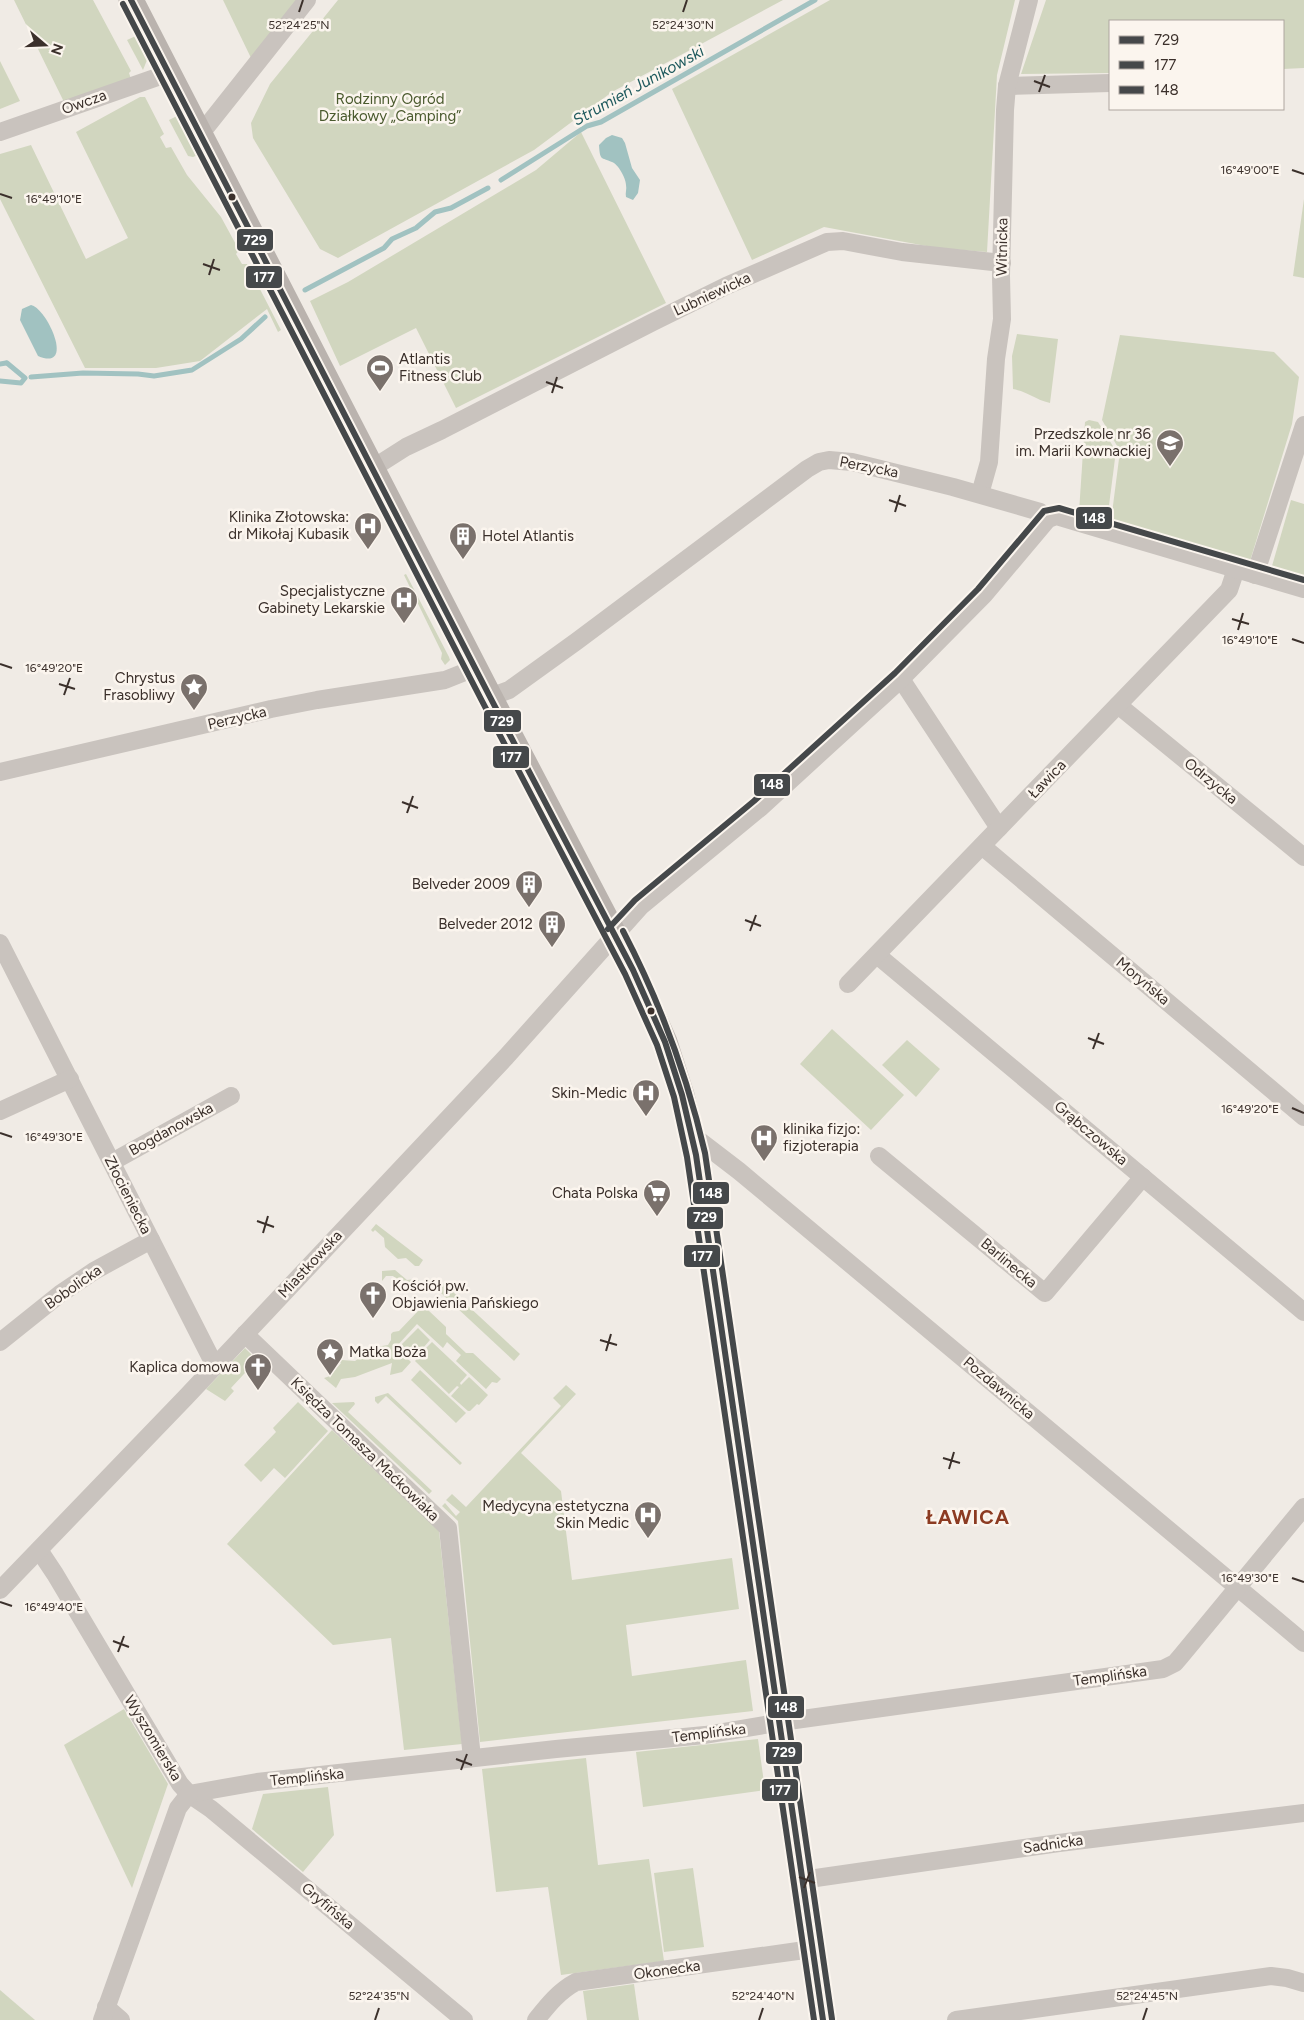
<svg xmlns="http://www.w3.org/2000/svg" width="1304" height="2020" viewBox="0 0 1304 2020" font-family="Figtree,sans-serif">
<style>
.green{fill:#d1d6bf}
.water{fill:#a1c2c1}
.lines{fill:none;stroke-linecap:round;stroke-linejoin:round}
.stream{stroke:#a1c2c1;stroke-width:5}
.street{stroke:#c9c3be;stroke-width:18}
.secondary{stroke:#bab3ae;stroke-width:25}
.bus-1-casing{stroke:#fbf5ee;stroke-width:10}
.bus-2-casing{stroke:#fbf5ee;stroke-width:10}
.bus-3-casing{stroke:#fbf5ee;stroke-width:10}
.bus-1{stroke:#45484a;stroke-width:6}
.bus-2{stroke:#45484a;stroke-width:6}
.bus-3{stroke:#45484a;stroke-width:6}
.ticks{fill:none;stroke:#3b302b;stroke-width:2}
.bus-dot{fill:#3b302b;stroke:#fbf5ee;stroke-width:2}
.labels{text-anchor:middle;stroke-width:5;stroke-linejoin:round;paint-order:stroke}
.park-label{font-size:15px;fill:#4a5a2e;stroke:#fbf5ee}
.street-label{font-size:15px;fill:#3b302b;stroke:#fbf5ee}
.poi-label{font-size:15px;fill:#3b302b;stroke:#fbf5ee;text-anchor:end}
.water-label{font-size:16px;font-style:italic;fill:#1f5a5e;stroke:#fbf5ee}
.district-label{font-size:20px;font-weight:bold;letter-spacing:1px;fill:#8c3b22;stroke:#fbf5ee}
.ticks-label{font-size:12px;text-anchor:middle;fill:#3b302b;stroke:#fbf5ee;stroke-width:5;stroke-linejoin:round;paint-order:stroke}
.line-badge{stroke:#fbf5ee;stroke-width:2}
.badge-label{font-size:14px;text-anchor:middle;font-weight:bold;fill:#fff}
</style>
<rect width="100%" height="100%" fill="#f0ebe5"/>
<g class="green">
<polygon points="14,0 93,0 131,71 129,73 131,79 64,102"/>
<polygon points="223,0 300,0 252,60"/>
<polygon points="338,0 783,0 612,92 534,150 338,258 320,249 253,138 251,123 270,84"/>
<polygon points="830,0 1015,0 997,75 987,252 937,248 824,227 752,260 672,89"/>
<polygon points="1046,0 1304,0 1304,68 1283,69 1283,21 1110,21 1110,73 1021,74"/>
<polygon points="140,34 149,55 143,70 127,40"/>
<polygon points="0,61 20,101 0,109"/>
<polygon points="140,97 145,97 164,134 160,137 166,148 171,147 187,175 221,217 239,250 236,254 242,264 247,264 281,330 278,332 267,309 200,361 156,368 85,368 0,199 0,154 31,145 86,259 128,238 76,132"/>
<polygon points="181,114 198,155 193,157 188,156 169,120"/>
<polygon points="581,132 666,303 456,408 416,328 340,366 310,301 348,282 536,170"/>
<polygon points="1304,199 1304,278 1293,276"/>
<path d="M1017,334l41,5 -8,64c-16,-4 -21,-11 -37,-14l-1,-33z"/>
<polygon points="1120,335 1274,352 1299,377 1292,424 1250,561 1111,521 1120,451 1102,420"/>
<polygon points="1089,420 1098,422 1116,451 1107,521 1079,512 1085,422"/>
<polygon points="1291,500 1304,504 1304,576 1272,566"/>
<polygon points="406,574 449,657 450,660 445,665 441,659 442,653 404,575"/>
<polygon points="832,1029 904,1095 871,1130 800,1064"/>
<polygon points="907,1040 940,1069 916,1097 882,1065"/>
<polygon points="376,1224 423,1260 419,1266 415,1266 406,1258 398,1259 385,1247 384,1238 375,1230 373,1232 371,1230"/>
<polygon points="395,1270 407,1280 416,1279 424,1284 421,1287 406,1287 393,1276 386,1276 382,1281 382,1271"/>
<polygon points="439,1279 520,1354 514,1361 427,1280"/>
<polygon points="428,1310 446,1327 446,1334 466,1353 473,1353 501,1379 497,1383 492,1382 486,1389 456,1361 461,1355 447,1342 443,1348 417,1324 396,1347 411,1362 402,1372 390,1375 392,1363 355,1377 341,1379 336,1388 324,1378 330,1376 341,1363 336,1362 336,1358 330,1356 328,1350 323,1356 321,1354 332,1343 336,1346 336,1354 342,1360 355,1361 358,1359 365,1359 376,1347 388,1345 391,1340 391,1334 393,1332 399,1331 418,1311"/>
<polygon points="418,1328 430,1340 423,1348 424,1350 432,1342 467,1375 460,1383 461,1385 469,1377 488,1395 479,1405 477,1404 470,1411 468,1411 451,1396 459,1387 457,1386 449,1394 415,1361 422,1353 421,1351 413,1359 399,1347"/>
<polygon points="245,1348 257,1360 231,1388 234,1391 225,1401 206,1389"/>
<polygon points="420,1370 466,1413 456,1423 411,1380"/>
<polygon points="566,1385 576,1394 521,1453 561,1491 572,1580 732,1558 739,1609 626,1625 632,1676 746,1660 753,1711 480,1742 458,1521 442,1506 445,1503 456,1516 460,1512 446,1500 452,1494 466,1507 561,1406 553,1398"/>
<polygon points="388,1393 462,1463 460,1465 386,1396 378,1404 375,1401 375,1397"/>
<polygon points="298,1402 328,1431 285,1478 274,1468 261,1482 244,1465 276,1432 273,1428"/>
<polygon points="354,1402 355,1404 348,1412 432,1491 429,1494 332,1403"/>
<polygon points="332,1430 439,1531 462,1744 404,1750 391,1638 333,1645 227,1544"/>
<polygon points="124,1709 168,1784 132,1888 64,1745"/>
<polygon points="758,1739 765,1790 643,1807 636,1752"/>
<polygon points="586,1758 598,1865 649,1859 664,1961 561,1975 548,1887 496,1892 482,1769"/>
<polygon points="328,1787 334,1835 303,1872 252,1829 263,1794"/>
<polygon points="693,1868 704,1947 664,1952 654,1873"/>
<polygon points="634,1984 639,2020 587,2020 583,1991"/>
<polygon points="0,1990 35,2020 0,2020"/>
</g>
<g class="water">
<path d="M612,135l10,3 3,5 7,25 8,12 -2,13 -5,7 -7,-3c-1,-4 1,-8 0,-12 0,-7 -8,-21 -14,-23 -11,-5 -12,-1 -13,-17l7,-7z"/>
<path d="M31,305c16,3 45,67 7,51l-18,-36 2,-11z"/>
</g>
<g class="lines">
<g class="stream">
<polyline points="501,180 587,126 601,122 815,0"/>
<polyline points="305,290 384,248 392,239 416,228 435,212 451,208 488,188"/>
<polyline points="0,364 6,363"/>
<polyline points="31,377 83,373 138,374 154,376 192,370 241,339 265,317"/>
<polyline points="0,381 21,383 25,378 7,363"/>
</g>
<g class="street">
<polyline points="1007,86 1110,83"/>
<polyline points="199,131 207,126 307,0"/>
<polyline points="0,132 169,73"/>
<polyline points="373,468 406,447 442,430 653,322 726,286 827,242 843,241 902,252 1002,263"/>
<polyline points="980,494 989,462 996,359 1002,319 1001,276 1005,110 1007,86 1029,0"/>
<polyline points="1255,575 1304,425"/>
<polyline points="901,679 999,828"/>
<polyline points="490,697 509,690 577,641 807,469 819,462 829,460 852,462 953,487 1040,512 1048,519"/>
<polyline points="1118,705 1304,857"/>
<polyline points="0,772 271,709 317,700 445,680 475,668"/>
<polyline points="982,846 1304,1117"/>
<polyline points="0,943 215,1366"/>
<polyline points="877,955 1304,1312"/>
<polyline points="848,984 1229,590 1236,569"/>
<polyline points="0,1111 70,1079"/>
<polyline points="692,1135 739,1171 1304,1643"/>
<polyline points="879,1156 1045,1293 1143,1177"/>
<polyline points="112,1162 231,1096"/>
<polyline points="245,1334 448,1528 472,1758"/>
<polyline points="0,1342 60,1294 94,1271 151,1240"/>
<polyline points="39,1550 55,1574 180,1784 189,1794 211,1809 464,2020"/>
<polyline points="0,1590 186,1397 506,1057 641,906 760,808 901,679 984,595 1048,519 1056,516 1076,522 1304,589"/>
<polyline points="189,1794 257,1782 556,1749 705,1735 788,1721 1163,1669 1175,1663 1181,1656 1304,1507"/>
<polyline points="802,1880 1059,1843 1304,1813"/>
<polyline points="106,2007 121,2020"/>
<polyline points="102,2020 178,1808 189,1794"/>
<path d="M536,2020c12,-15 23,-29 40,-38l236,-33"/>
<polyline points="956,2020 1271,1976 1287,1978 1304,1983"/>
</g>
<polyline class="secondary" points="131,0 490,697 633,970 665,1042 682,1095 696,1155 823,2020"/>
<g class="bus-1-casing">
<polyline id="bus-1" points="131,0 490,697 633,970 665,1042 682,1095 696,1155 823,2020"/>
</g>
<g class="bus-2-casing">
<polyline id="bus-2" points="123,4 482,701 625,974 657,1045 674,1097 687,1157 814,2020"/>
</g>
<g class="bus-3-casing">
<g id="bus-3">
<polyline points="608,929 635,900 754,801 895,673 978,589 1044,511 1059,508 1304,580"/>
<path d="M623,931c37,71 64,144 82,222l127,866"/>
</g>
</g>
<use href="#bus-1" class="bus-1"/>
<use href="#bus-2" class="bus-2"/>
<use href="#bus-3" class="bus-3"/>
</g>
<path class="ticks" d="M299,12l4,-12M683,12l4,-12M1034,81l16,6M1039,92l6,-17M1292,170l12,4M0,194l12,4M203,264l17,6M209,275l5,-16M546,382l17,6M552,393l5,-16M889,500l17,6M895,512l5,-17M1232,619l17,5M1238,630l5,-17M1292,639l12,4M0,664l12,4M59,684l16,5M64,695l6,-17M402,802l16,6M407,813l6,-17M745,920l16,6M750,931l6,-16M1088,1038l16,6M1093,1049l6,-16M1292,1108l12,5M0,1133l12,4M257,1221l17,6M263,1233l5,-17M600,1340l17,5M606,1351l5,-17M943,1458l17,5M949,1469l5,-17M1292,1578l12,4M0,1602l12,4M113,1641l16,6M118,1652l6,-16M456,1759l16,6M461,1770l6,-16M799,1877l16,6M804,1888l6,-16M375,2020l4,-12M759,2020l4,-12M1143,2020l4,-12"/>
<defs>
<g id="stadium-pin" transform="scale(1.4375)"><path d="M0 17L-7.5 6A9.5 9.5 0 1 1 7.5 6Z" fill="#7a716c" stroke="#fbf5ee"/><path d="M0-5a6.5 5 0 1 0 0 10a6.5 5 0 1 0 0-10ZM-3.5-1.8h7v3.6h-7Z" fill="#fff"/></g>
<g id="school-pin" transform="scale(1.4375)"><path d="M0 17L-7.5 6A9.5 9.5 0 1 1 7.5 6Z" fill="#7a716c" stroke="#fbf5ee"/><path d="M0-5L7-2L0 1L-7-2ZM-4 1L0 2.5L4 1V4Q0 6-4 4Z" fill="#fff"/></g>
<g id="hospital-pin" transform="scale(1.4375)"><path d="M0 17L-7.5 6A9.5 9.5 0 1 1 7.5 6Z" fill="#7a716c" stroke="#fbf5ee"/><path d="M-5-5h3v3.5h4V-5h3V5h-3V1.5h-4V5h-3Z" fill="#fff"/></g>
<g id="building-pin" transform="scale(1.4375)"><path d="M0 17L-7.5 6A9.5 9.5 0 1 1 7.5 6Z" fill="#7a716c" stroke="#fbf5ee"/><path d="M-4-6H4V6H1V3H-1V6H-4ZM-2.5-4.3h1.7v1.8h-1.7ZM.8-4.3h1.7v1.8H.8ZM-2.5-1h1.7V.8h-1.7ZM.8-1h1.7V.8H.8Z" fill="#fff"/></g>
<g id="sight-pin" transform="scale(1.4375)"><path d="M0 17L-7.5 6A9.5 9.5 0 1 1 7.5 6Z" fill="#7a716c" stroke="#fbf5ee"/><path d="M0-6L1.8-2.2L6-1.7L2.9 1.2L3.7 5.4L0 3.3L-3.7 5.4L-2.9 1.2L-6-1.7L-1.8-2.2Z" fill="#fff"/></g>
<g id="supermarket-pin" transform="scale(1.4375)"><path d="M0 17L-7.5 6A9.5 9.5 0 1 1 7.5 6Z" fill="#7a716c" stroke="#fbf5ee"/><path d="M-6-5.5h2.5l.6 2H6L4.5 2H-2.5L-4.4-4H-6ZM-1.5 3.2a1.3 1.3 0 1 0 .1 0ZM3 3.2a1.3 1.3 0 1 0 .1 0Z" fill="#fff"/></g>
<g id="church-pin" transform="scale(1.4375)"><path d="M0 17L-7.5 6A9.5 9.5 0 1 1 7.5 6Z" fill="#7a716c" stroke="#fbf5ee"/><path d="M-1.2-6h2.4v3.5h3.3v2.4h-3.3V6h-2.4V-.1h-3.3v-2.4h3.3Z" fill="#fff"/></g>
</defs>
<g fill-rule="evenodd">
<use href="#stadium-pin" x="380" y="368"/>
<use href="#school-pin" x="1170" y="443"/>
<use href="#hospital-pin" x="368" y="526"/>
<use href="#building-pin" x="463" y="536"/>
<use href="#hospital-pin" x="404" y="600"/>
<use href="#sight-pin" x="194" y="687"/>
<use href="#building-pin" x="529" y="884"/>
<use href="#building-pin" x="552" y="924"/>
<use href="#hospital-pin" x="646" y="1093"/>
<use href="#hospital-pin" x="764" y="1138"/>
<use href="#supermarket-pin" x="657" y="1193"/>
<use href="#church-pin" x="373" y="1295"/>
<use href="#sight-pin" x="330" y="1352"/>
<use href="#church-pin" x="258" y="1367"/>
<use href="#hospital-pin" x="648" y="1515"/>
</g>
<g class="bus-dot">
<circle cx="232" cy="197" r="4.5"/>
<circle cx="651" cy="1011" r="4.5"/>
</g>
<g class="labels">
<g class="park-label">
<text x="390" y="104">Rodzinny Ogród<tspan x="390" dy="17">Działkowy „Camping”</tspan></text>
</g>
<g class="street-label">
<text transform="translate(84 102) rotate(-20)" y="5">Owcza</text>
<text transform="translate(1002 247) rotate(-89)" y="5">Witnicka</text>
<text transform="translate(712 294) rotate(-25)" y="5">Lubniewicka</text>
<text transform="translate(869 467) rotate(11)" y="5">Perzycka</text>
<text transform="translate(237 718) rotate(-13)" y="5">Perzycka</text>
<text transform="translate(1047 779) rotate(-46)" y="5">Ławica</text>
<text transform="translate(1211 781) rotate(39)" y="5">Odrzycka</text>
<text transform="translate(1143 981) rotate(40)" y="5">Moryńska</text>
<text transform="translate(171 1129) rotate(-29)" y="5">Bogdanowska</text>
<text transform="translate(1091 1133) rotate(40)" y="5">Grąbczowska</text>
<text transform="translate(128 1195) rotate(63)" y="5">Złocieniecka</text>
<text transform="translate(1009 1263) rotate(40)" y="5">Barlinecka</text>
<text transform="translate(310 1264) rotate(-47)" y="5">Miastkowska</text>
<text transform="translate(73 1287) rotate(-35)" y="5">Bobolicka</text>
<text transform="translate(999 1388) rotate(40)" y="5">Pozdawnicka</text>
<text transform="translate(365 1449) rotate(44)" y="5">Księdza Tomasza Maćkowiaka</text>
<text transform="translate(1110 1676) rotate(-8)" y="5">Templińska</text>
<text transform="translate(709 1733) rotate(-7)" y="5">Templińska</text>
<text transform="translate(153 1738) rotate(59)" y="5">Wyszomierska</text>
<text transform="translate(307 1777) rotate(-6)" y="5">Templińska</text>
<text transform="translate(1053 1844) rotate(-8)" y="5">Sadnicka</text>
<text transform="translate(328 1906) rotate(40)" y="5">Gryfińska</text>
<text transform="translate(667 1970) rotate(-8)" y="5">Okonecka</text>
</g>
<g class="poi-label">
<text x="399" y="364" text-anchor="start">Atlantis<tspan x="399" dy="17">Fitness Club</tspan></text>
<text x="1151" y="439">Przedszkole nr 36<tspan x="1151" dy="17">im. Marii Kownackiej</tspan></text>
<text x="349" y="522">Klinika Złotowska:<tspan x="349" dy="17">dr Mikołaj Kubasik</tspan></text>
<text x="482" y="541" text-anchor="start">Hotel Atlantis</text>
<text x="385" y="596">Specjalistyczne<tspan x="385" dy="17">Gabinety Lekarskie</tspan></text>
<text x="175" y="683">Chrystus<tspan x="175" dy="17">Frasobliwy</tspan></text>
<text x="510" y="889">Belveder 2009</text>
<text x="533" y="929">Belveder 2012</text>
<text x="627" y="1098">Skin-Medic</text>
<text x="783" y="1134" text-anchor="start">klinika fizjo:<tspan x="783" dy="17">fizjoterapia</tspan></text>
<text x="638" y="1198">Chata Polska</text>
<text x="392" y="1291" text-anchor="start">Kościół pw.<tspan x="392" dy="17">Objawienia Pańskiego</tspan></text>
<text x="349" y="1357" text-anchor="start">Matka Boża</text>
<text x="239" y="1372">Kaplica domowa</text>
<text x="629" y="1511">Medycyna estetyczna<tspan x="629" dy="17">Skin Medic</tspan></text>
</g>
<g class="water-label">
<text transform="translate(638 85) rotate(-29)" y="6">Strumień Junikowski</text>
</g>
<g class="district-label">
<text x="968" y="1524">ŁAWICA</text>
</g>
</g>
<g class="ticks-label">
<text x="683" y="29">52°24'30"N</text>
<text x="299" y="29">52°24'25"N</text>
<text x="1250" y="174">16°49'00"E</text>
<text x="54" y="203">16°49'10"E</text>
<text x="1250" y="644">16°49'10"E</text>
<text x="54" y="672">16°49'20"E</text>
<text x="1250" y="1113">16°49'20"E</text>
<text x="54" y="1141">16°49'30"E</text>
<text x="1250" y="1582">16°49'30"E</text>
<text x="54" y="1611">16°49'40"E</text>
<text x="379" y="2000">52°24'35"N</text>
<text x="763" y="2000">52°24'40"N</text>
<text x="1147" y="2000">52°24'45"N</text>
</g>
<g class="line-badge">
<rect x="236" y="228" width="38" height="24" rx="5" fill="#45484a"/>
<rect x="245" y="265" width="38" height="24" rx="5" fill="#45484a"/>
<rect x="1075" y="506" width="38" height="24" rx="5" fill="#45484a"/>
<rect x="483" y="709" width="39" height="24" rx="5" fill="#45484a"/>
<rect x="492" y="745" width="38" height="24" rx="5" fill="#45484a"/>
<rect x="753" y="773" width="38" height="24" rx="5" fill="#45484a"/>
<rect x="692" y="1181" width="38" height="24" rx="5" fill="#45484a"/>
<rect x="686" y="1206" width="38" height="24" rx="5" fill="#45484a"/>
<rect x="683" y="1244" width="38" height="24" rx="5" fill="#45484a"/>
<rect x="767" y="1695" width="38" height="24" rx="5" fill="#45484a"/>
<rect x="765" y="1741" width="38" height="24" rx="5" fill="#45484a"/>
<rect x="761" y="1778" width="38" height="24" rx="5" fill="#45484a"/>
</g>
<g class="badge-label">
<text x="255" y="245">729</text>
<text x="264" y="282">177</text>
<text x="1094" y="523">148</text>
<text x="502" y="726">729</text>
<text x="511" y="762">177</text>
<text x="772" y="789">148</text>
<text x="711" y="1198">148</text>
<text x="705" y="1222">729</text>
<text x="702" y="1261">177</text>
<text x="786" y="1712">148</text>
<text x="784" y="1757">729</text>
<text x="780" y="1795">177</text>
</g>
<rect x="1109" y="20" width="175" height="90" fill="#fbf5ee" stroke="#aea6a0"/>
<rect x="1119" y="36" width="25" height="8" fill="#45484a" stroke="#aea6a0"/>
<text x="1154" y="45" font-size="15" fill="#3b302b">729</text>
<rect x="1119" y="61" width="25" height="8" fill="#45484a" stroke="#aea6a0"/>
<text x="1154" y="70" font-size="15" fill="#3b302b">177</text>
<rect x="1119" y="86" width="25" height="8" fill="#45484a" stroke="#aea6a0"/>
<text x="1154" y="95" font-size="15" fill="#3b302b">148</text>
<g transform="translate(45 45) rotate(109)" stroke="#fbf5ee" stroke-width="4" paint-order="stroke">
<path d="M0-4L9 19L0 12L-9 19Z" fill="#3b302b"/>
<text y="-8" font-size="14" font-weight="bold" text-anchor="middle" fill="#3b302b">N</text>
</g>
</svg>
